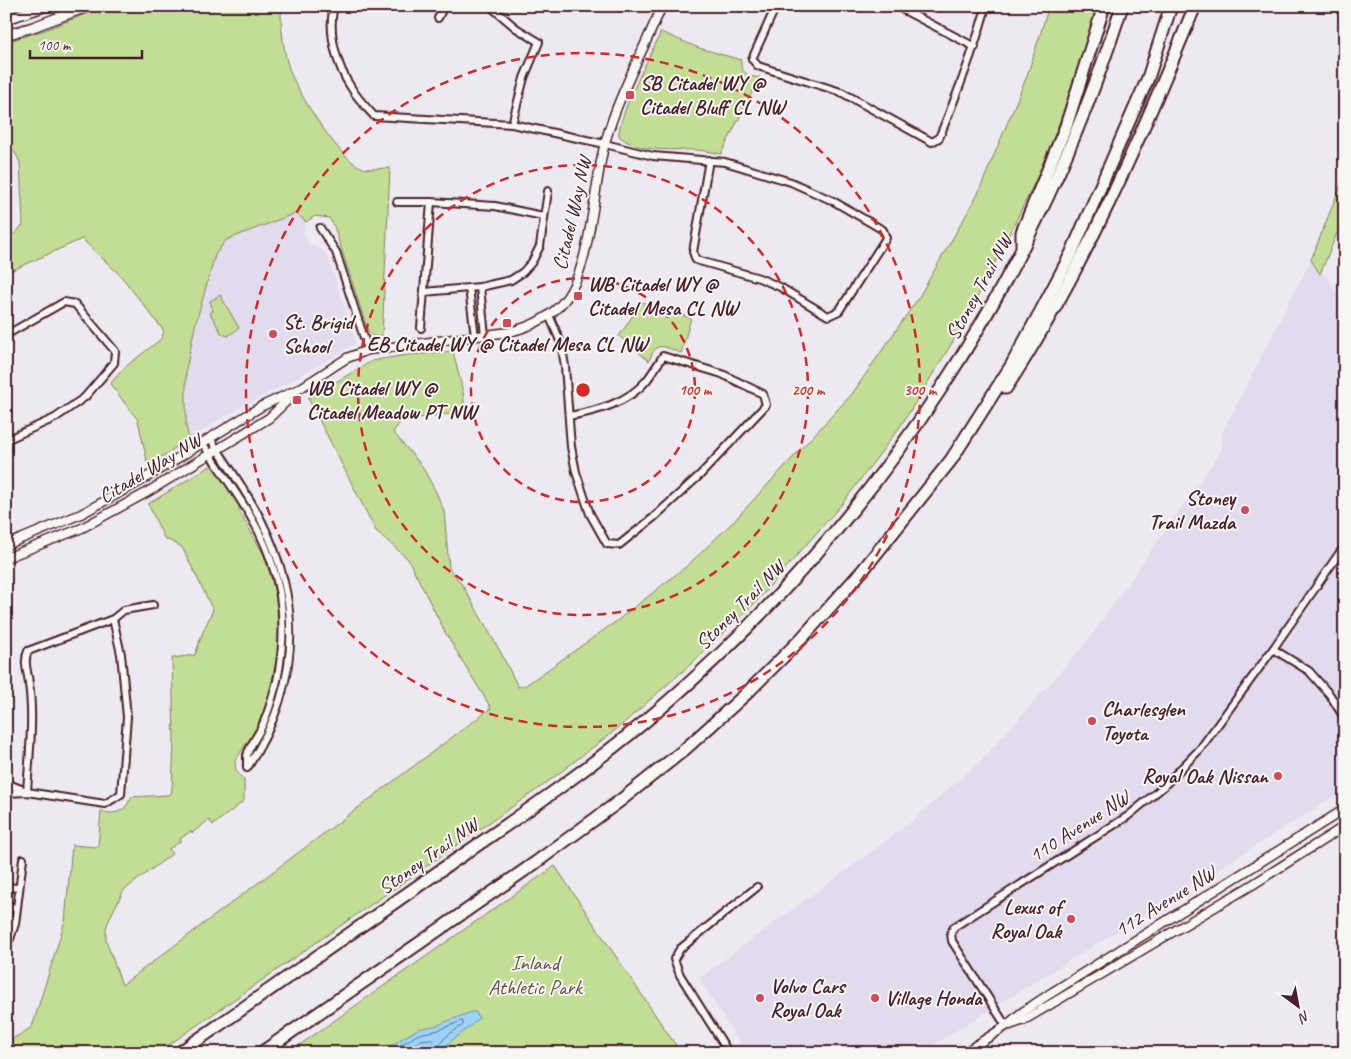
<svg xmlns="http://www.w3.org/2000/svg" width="1351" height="1059" viewBox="0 0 1351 1059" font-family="Caveat,sans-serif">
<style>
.built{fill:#e2daed}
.green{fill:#c2dd94;stroke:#867e60}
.water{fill:#9bd4fa;stroke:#7b8ca7}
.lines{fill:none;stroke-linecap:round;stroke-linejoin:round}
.shore{stroke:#6a677e;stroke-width:1}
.minor-casing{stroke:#4a1f2b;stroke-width:10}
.tertiary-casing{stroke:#4a1f2b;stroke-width:11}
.secondary-casing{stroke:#4a1f2b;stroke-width:12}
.motorway-casing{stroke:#4a1f2b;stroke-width:15}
.minor{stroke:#f6f6f2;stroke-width:6}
.tertiary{stroke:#f6f6f2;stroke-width:8}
.secondary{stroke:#f6f6f2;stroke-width:9}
.motorway{stroke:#f6f6f2;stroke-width:11}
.ring{fill:none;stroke:#d62828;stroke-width:2.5;stroke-dasharray:9 6}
.poi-dot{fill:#d1495b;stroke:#f6f6f2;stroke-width:2}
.labels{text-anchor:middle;stroke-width:4;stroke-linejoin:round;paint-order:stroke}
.poi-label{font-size:21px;font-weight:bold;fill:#4a1f2b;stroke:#f6f6f2;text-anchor:start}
.street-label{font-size:21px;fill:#4a1f2b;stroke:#f6f6f2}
.park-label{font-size:21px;fill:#684e45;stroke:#f6f6f2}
.centre{fill:#d62828;stroke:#f6f6f2;stroke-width:2.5}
.ring-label{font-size:15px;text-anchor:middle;font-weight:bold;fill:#d62828;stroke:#f6f6f2;stroke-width:4;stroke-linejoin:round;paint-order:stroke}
</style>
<rect width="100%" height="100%" fill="#ede9f0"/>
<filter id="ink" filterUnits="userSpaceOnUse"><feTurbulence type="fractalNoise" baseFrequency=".02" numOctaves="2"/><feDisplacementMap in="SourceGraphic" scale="10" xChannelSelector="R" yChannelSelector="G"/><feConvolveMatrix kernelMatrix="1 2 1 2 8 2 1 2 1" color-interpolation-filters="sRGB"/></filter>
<g filter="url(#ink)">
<g class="built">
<polygon points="296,213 306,222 303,232 308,243 322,250 328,257 356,343 280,387 232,412 189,439 186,426 186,370 196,323 215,255 226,240"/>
<polygon points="1311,260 1320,274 1325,274 1345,305 1345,790 920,1053 746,1053 699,978 909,824 984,758 1086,643 1222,450 1223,431"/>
</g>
<g class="green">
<path d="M106,6h175c0,22 2,47 10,68 9,22 50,88 72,94 8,2 19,0 27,0l-8,169 -10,-1 -4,-5 -34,-105 -5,-8 -14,-2 -9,6 -10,-9 -70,27 -11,15 -20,71 -9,44v56l3,13 -41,27 -10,-46 -28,-36 14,-16 37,-29 3,-8 -43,-55 -39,-37 -76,34v-37l4,2 13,-13 -3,-63 -14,-25v-95l39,-12z"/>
<path d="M1049,6h50l-50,147 -40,82 -47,92 -62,100 -58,77 -86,98 -64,61 -74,65 -73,56 -388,269h-151v-10l26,-16 33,-106 7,-76 26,2 3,-36c15,5 25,0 30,-14l36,-2 4,-1 1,-5 2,-48 -2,-83 23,-3 7,-21 11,-24 -31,-63 -18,-9 -16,-34 64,-39 27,41v5l25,44 8,25 6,29v44l-11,50 -11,26 -21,32 1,10 8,9v21l-31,24 -4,-5 -17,13 -1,-2 -11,8 1,2 -12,8 3,5 -48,36 -13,25 -5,13v12l16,45 369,-277 -45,-74 -38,-75 -32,-28 -68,-133 64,-37 27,-5 54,-5 10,41 2,20 -63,8 -9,12 29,34 14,26 8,19 5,57 14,18 37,65 18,36 8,-2 92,-65 70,-55 44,-42 120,-129 67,-97 58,-101 50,-120z"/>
<path d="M661,32l38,16 42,12c-2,10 8,19 19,17l-39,77c-9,-2 -18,-4 -27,-4 -24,-1 -55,3 -75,-14 -1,-21 32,-82 42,-104z"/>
<polygon points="1345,174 1345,225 1337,233 1320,274 1311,260"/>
<polygon points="220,295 239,328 228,336 222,334 210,313 213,311 210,301"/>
<path d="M642,302l49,16 -10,35c-16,-5 -24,-15 -32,8l-30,-25 13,-19 6,-14z"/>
<polygon points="555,866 681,1053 288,1053"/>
</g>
<path class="water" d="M471,1012h5l3,6c-11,12 -26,20 -38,32v3h-63l40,-24 20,-4z"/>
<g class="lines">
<g class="shore">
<path d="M387,1053l32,-19 20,-4 22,-9h2v4c-9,6 -26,15 -26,28"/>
<polyline points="399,1053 421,1040 431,1039 433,1041 430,1053"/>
</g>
<g class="minor-casing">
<g id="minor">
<path d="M334,6c-7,26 3,61 18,83 6,10 15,19 22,27l138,8 93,20 48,12 72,6 66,20 42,19 50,29 3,8 -47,73 -11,5 -48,-29 -21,-9 -63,-18 -3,-8 16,-92"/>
<polyline points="490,6 516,28 539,42 524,78 512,124"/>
<path d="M776,6l-24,53 6,7 83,26 91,50 7,-4c17,-41 33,-82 45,-124"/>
<polyline points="896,6 975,47"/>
<polyline points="438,18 444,6"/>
<polyline points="397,202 431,202"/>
<polyline points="320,228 336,252 368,350"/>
<polyline points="480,287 485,336"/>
<polyline points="469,288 475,337"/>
<polyline points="424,292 480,287 511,280 523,272 532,262 540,246 548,191"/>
<path d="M549,315l12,28 4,23 6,81 5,25 14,42 17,30 12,1 34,-27 48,-44 65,-69 -3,-11 -41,-20 -59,-18c-5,8 -10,16 -16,24 -19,23 -50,31 -78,36"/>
<polyline points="421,328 431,202 495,206 543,216"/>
<polyline points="6,335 64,302 75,304 115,351 114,363 85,397 55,418 6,440"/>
<path d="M210,438c17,27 38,55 52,84 42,84 37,167 -15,246"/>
<path d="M202,442c24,38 55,76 69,119 14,38 14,81 6,120 -4,15 -8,30 -14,43 -4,10 -13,21 -16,31 0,3 0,8 0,11"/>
<polyline points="113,619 124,610 153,605"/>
<polyline points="1273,649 1309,671 1330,695 1345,719"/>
<polyline points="6,783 26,791"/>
<path d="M6,793l21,-1 78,12 16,-10 6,-77 -6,-63 -8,-35 -85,32c-5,11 0,21 1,33 5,35 0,73 -2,108"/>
<polyline points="6,887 19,888"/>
<polyline points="6,904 16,909"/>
<polyline points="10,939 15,924 23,859"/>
<polyline points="1006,1026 952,941 951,933 954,927 1128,816 1163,787 1200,749 1273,649 1345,545"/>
<polyline points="729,1053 680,975 674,959 680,949 757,887"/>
</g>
</g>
<g class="tertiary-casing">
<g id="tertiary">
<path d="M6,545l75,-31 58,-32 123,-76 37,-17 48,-31 21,-8 141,-18c21,-5 41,-14 55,-31 28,-34 29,-115 41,-158 13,-47 38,-92 57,-137"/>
<polyline points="6,558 82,528 146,493 269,418 294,394"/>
<polyline points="1010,1025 1024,1020 1252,885 1345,826"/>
<polyline points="964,1053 1006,1026 1021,1013 1048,995 1345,809"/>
</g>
</g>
<g class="secondary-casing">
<g id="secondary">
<polyline points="6,19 47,6"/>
<polyline points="6,35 33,27 89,6"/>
</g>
</g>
<g class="motorway-casing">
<g id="motorway">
<polyline points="1022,248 1022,232 1066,126 1104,6"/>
<path d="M1006,388c78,-119 135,-251 189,-382"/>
<path d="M179,1053c88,-61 175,-122 262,-183 76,-52 152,-103 221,-163 218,-188 373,-428 460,-701"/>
<polyline points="261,1053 535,863 621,800 684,750 746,694 802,638 863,570 951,460 1011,366 1042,309 1071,254 1148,78 1171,6"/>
</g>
</g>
<use href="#minor" class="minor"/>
<use href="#tertiary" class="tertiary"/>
<use href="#secondary" class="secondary"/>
<use href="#motorway" class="motorway"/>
</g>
</g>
<g class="ring">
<circle cx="583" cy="390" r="112"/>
<circle cx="583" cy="390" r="225"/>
<circle cx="583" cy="390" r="337"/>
</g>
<g class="poi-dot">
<rect x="625" y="90" width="10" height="10" rx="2.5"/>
<rect x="573" y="291" width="10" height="10" rx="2.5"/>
<rect x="502" y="318" width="10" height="10" rx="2.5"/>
<circle cx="273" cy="334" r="5"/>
<rect x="292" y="395" width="10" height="10" rx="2.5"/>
<circle cx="1245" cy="510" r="5"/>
<circle cx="1092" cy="721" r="5"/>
<circle cx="1278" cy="776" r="5"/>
<circle cx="1071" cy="919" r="5"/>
<circle cx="760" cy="998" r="5"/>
<circle cx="875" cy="998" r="5"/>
</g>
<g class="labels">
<g class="poi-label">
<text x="640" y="90">SB Citadel WY @<tspan x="640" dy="24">Citadel Bluff CL NW</tspan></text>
<text x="588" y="291">WB Citadel WY @<tspan x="588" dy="24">Citadel Mesa CL NW</tspan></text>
<text x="283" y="329">St. Brigid<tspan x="283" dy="24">School</tspan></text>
<text x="507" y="351" text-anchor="middle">EB Citadel WY @ Citadel Mesa CL NW</text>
<text x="307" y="395">WB Citadel WY @<tspan x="307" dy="24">Citadel Meadow PT NW</tspan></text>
<text x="1235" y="505" text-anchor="end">Stoney<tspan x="1235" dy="24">Trail Mazda</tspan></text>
<text x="1102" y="716">Charlesglen<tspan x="1102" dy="24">Toyota</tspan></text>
<text x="1268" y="783" text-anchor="end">Royal Oak Nissan</text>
<text x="1061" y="914" text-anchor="end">Lexus of<tspan x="1061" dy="24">Royal Oak</tspan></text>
<text x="770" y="993">Volvo Cars<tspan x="770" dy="24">Royal Oak</tspan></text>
<text x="885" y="1005">Village Honda</text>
</g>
<g class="street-label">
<text transform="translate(572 213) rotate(-77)" y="7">Citadel Way NW</text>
<text transform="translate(979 287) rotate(-61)" y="7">Stoney Trail NW</text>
<text transform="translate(150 468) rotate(-31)" y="7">Citadel Way NW</text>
<text transform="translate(740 605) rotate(-45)" y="7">Stoney Trail NW</text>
<text transform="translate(1079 826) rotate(-33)" y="7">110 Avenue NW</text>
<text transform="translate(428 856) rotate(-35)" y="7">Stoney Trail NW</text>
<text transform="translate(1165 901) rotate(-32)" y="7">112 Avenue NW</text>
</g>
<g class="park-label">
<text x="535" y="970">Inland<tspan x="535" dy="24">Athletic Park</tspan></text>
</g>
</g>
<circle cx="583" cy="390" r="8" class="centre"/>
<g class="ring-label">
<text x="695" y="395">100 m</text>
<text x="808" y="395">200 m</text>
<text x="920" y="395">300 m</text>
</g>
<rect width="1351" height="1059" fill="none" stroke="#f6f6f2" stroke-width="25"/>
<rect x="12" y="12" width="1326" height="1034" fill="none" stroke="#4a1f2b" stroke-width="2" filter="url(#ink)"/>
<g transform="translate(1298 1006) rotate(148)" stroke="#f6f6f2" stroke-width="4" paint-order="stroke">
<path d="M0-4L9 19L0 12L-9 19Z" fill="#4a1f2b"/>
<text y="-8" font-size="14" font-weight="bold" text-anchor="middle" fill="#4a1f2b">N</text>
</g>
<path d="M30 50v8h112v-8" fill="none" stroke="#4a1f2b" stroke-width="2.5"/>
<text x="38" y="50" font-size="15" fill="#4a1f2b" stroke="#f6f6f2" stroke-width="4" paint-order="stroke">100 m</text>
</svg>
